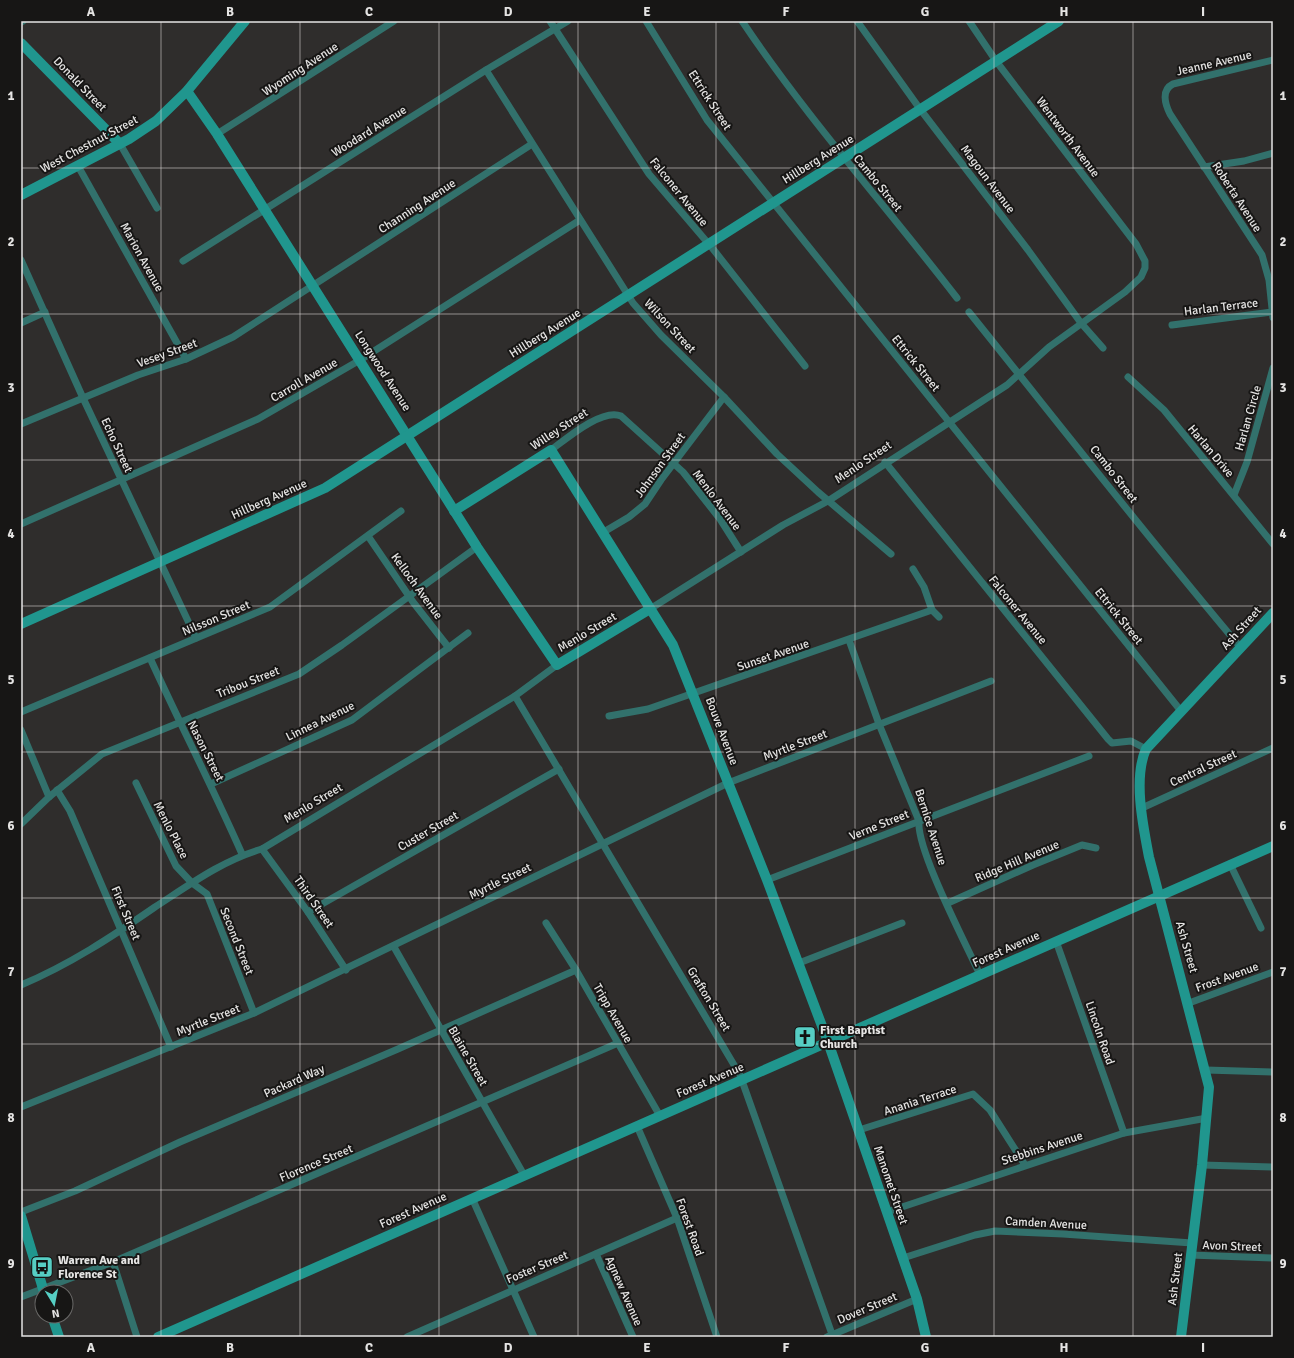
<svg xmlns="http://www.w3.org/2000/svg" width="1294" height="1358" viewBox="0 0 1294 1358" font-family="Signika,sans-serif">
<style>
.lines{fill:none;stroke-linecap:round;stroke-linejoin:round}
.street{stroke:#32716c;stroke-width:7}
.secondary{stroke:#20968e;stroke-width:10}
.grid{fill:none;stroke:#e5e4e3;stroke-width:1;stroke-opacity:0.55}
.labels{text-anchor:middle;stroke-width:4;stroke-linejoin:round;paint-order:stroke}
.street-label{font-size:12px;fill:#e5e4e3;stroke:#171615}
.poi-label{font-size:12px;font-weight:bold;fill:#e5e4e3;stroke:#171615;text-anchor:start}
.neatline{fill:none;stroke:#e5e4e3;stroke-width:1.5}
.grid-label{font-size:13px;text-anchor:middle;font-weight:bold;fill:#e5e4e3}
</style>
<rect width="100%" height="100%" fill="#2f2d2c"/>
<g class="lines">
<g class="street">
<polyline points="550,21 649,174 713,249 805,366"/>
<polyline points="646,21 707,120 1181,711"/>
<path d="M742,21c65,97 144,185 215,277"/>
<polyline points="857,21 920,109 1028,250 1081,323 1103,348"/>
<polyline points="21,22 23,21"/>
<path d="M1273,60l-100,24c-12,6 -8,20 -3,30l92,141 7,25 4,38"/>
<polyline points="486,70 633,303 661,335 724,397 777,454 818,492 891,554"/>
<polyline points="217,134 394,21"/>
<polyline points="120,144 157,208"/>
<polyline points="78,166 186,359"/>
<polyline points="1204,167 1244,161 1273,153"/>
<polyline points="21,260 83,398 196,638"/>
<polyline points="183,261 486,70 568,21"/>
<path d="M969,312c90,112 179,226 272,336"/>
<polyline points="21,323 45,312"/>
<polyline points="1172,325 1272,312"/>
<polyline points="1128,377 1164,410 1273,544"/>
<polyline points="21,424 138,375 186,359 233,337 532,144"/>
<path d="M551,450c15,-11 51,-42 70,-34l62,56 37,47 21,33"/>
<polyline points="885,462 1108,739 1112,743 1131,741 1146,749"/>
<polyline points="1234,495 1247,462 1273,368"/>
<polyline points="21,524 258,419 360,360 580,220"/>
<polyline points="602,533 629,517 645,504 661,480 724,397"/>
<polyline points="368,536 413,602 449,648"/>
<polyline points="913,569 924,587 932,610"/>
<polyline points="650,609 783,525 828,501 1007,385 1049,347 1125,292 1141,277 1145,268 1145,261 1136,244 996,61 969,21"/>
<path d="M849,640l30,84 40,97c-3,28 47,123 61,154"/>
<path d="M150,658c30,66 63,130 92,196"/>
<polyline points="515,696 740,1075 833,1337"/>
<polyline points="21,712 270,607 401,511"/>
<polyline points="609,716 648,709 932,610 939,617"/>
<polyline points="21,730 49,797"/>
<polyline points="136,783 176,866 192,883 207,894 254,1013"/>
<polyline points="211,784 352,720 468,633"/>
<polyline points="57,790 70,811 171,1047"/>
<polyline points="1142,808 1273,748"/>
<polyline points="21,824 49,797 102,754 299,674 342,645 477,547"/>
<polyline points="262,849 308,912 346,970"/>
<polyline points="1230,864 1261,928"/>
<polyline points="767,880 1089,756"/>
<polyline points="948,903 1033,865 1082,845 1096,848"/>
<polyline points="308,912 559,769"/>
<polyline points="546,923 576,970 660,1116"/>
<polyline points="1056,941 1124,1133"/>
<polyline points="394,947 524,1175"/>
<polyline points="799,963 902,923"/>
<path d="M21,985c48,-20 92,-49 134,-78 34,-22 68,-47 107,-58l253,-153 42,-31"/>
<polyline points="1189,1003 1273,972"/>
<polyline points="1206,1070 1273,1072"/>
<polyline points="21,1107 254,1013 728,783 991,681"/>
<polyline points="637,1126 677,1218 717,1337"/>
<polyline points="859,1130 973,1094 990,1110 1025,1165"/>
<polyline points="1202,1165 1273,1167"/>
<polyline points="472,1198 534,1337"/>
<polyline points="21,1212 75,1191 180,1142 398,1049 576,970"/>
<polyline points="887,1212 1124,1133 1207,1118"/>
<polyline points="596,1254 633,1337"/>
<polyline points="1190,1255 1273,1258"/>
<polyline points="903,1258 975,1235 995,1231 1063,1234 1192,1243"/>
<polyline points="113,1262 137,1337"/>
<polyline points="21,1297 113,1262 618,1043"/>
<polyline points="407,1337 677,1218"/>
<polyline points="827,1337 917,1299"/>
</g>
<g class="secondary">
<polyline points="21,43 120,144"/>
<polyline points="187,91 217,134 477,547 557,665 650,609"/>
<polyline points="21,195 129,139 156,121 187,91 245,21"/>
<polyline points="454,511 551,450 673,645 767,880 828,1042 917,1299 926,1337"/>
<polyline points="21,624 325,488 1059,21"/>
<polyline points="21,1216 44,1292"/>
<polyline points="52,1316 59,1337"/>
<polyline points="158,1337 1273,846"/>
<path d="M1181,1337l21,-172 7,-78 -60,-230c-6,-31 -16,-79 -3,-108l127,-136"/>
</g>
</g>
<path class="grid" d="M161,21v1316M300,21v1316M439,21v1316M578,21v1316M716,21v1316M855,21v1316M994,21v1316M1133,21v1316M21,168h1252M21,314h1252M21,460h1252M21,606h1252M21,752h1252M21,898h1252M21,1044h1252M21,1190h1252"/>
<defs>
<g id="church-square" transform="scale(1.15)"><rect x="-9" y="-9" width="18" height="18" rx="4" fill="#56cec4" stroke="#171615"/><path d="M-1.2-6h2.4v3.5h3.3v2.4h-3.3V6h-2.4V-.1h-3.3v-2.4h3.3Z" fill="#111"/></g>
<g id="bus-square" transform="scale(1.15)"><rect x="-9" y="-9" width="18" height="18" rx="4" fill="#56cec4" stroke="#171615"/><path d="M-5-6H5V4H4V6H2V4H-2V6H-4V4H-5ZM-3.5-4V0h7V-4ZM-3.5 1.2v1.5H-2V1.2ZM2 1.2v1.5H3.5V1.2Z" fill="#111"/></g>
</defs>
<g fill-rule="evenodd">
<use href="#church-square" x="805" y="1037"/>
<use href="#bus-square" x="42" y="1267"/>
</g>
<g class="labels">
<g class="street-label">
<text transform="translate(1214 63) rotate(-13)" y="4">Jeanne Avenue</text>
<text transform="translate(300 69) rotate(-33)" y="4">Wyoming Avenue</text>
<text transform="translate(80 84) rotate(46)" y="4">Donald Street</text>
<text transform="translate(710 100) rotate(57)" y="4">Ettrick Street</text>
<text transform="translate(369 131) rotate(-32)" y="4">Woodard Avenue</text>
<text transform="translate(1068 137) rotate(53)" y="4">Wentworth Avenue</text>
<text transform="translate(89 144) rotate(-28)" y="4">West Chestnut Street</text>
<text transform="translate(818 159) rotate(-32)" y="4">Hillberg Avenue</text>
<text transform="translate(988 179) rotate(53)" y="4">Magoun Avenue</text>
<text transform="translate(878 183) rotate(51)" y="4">Cambo Street</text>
<text transform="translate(679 192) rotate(51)" y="4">Falconer Avenue</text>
<text transform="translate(1237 197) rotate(57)" y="4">Roberta Avenue</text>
<text transform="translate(417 206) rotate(-33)" y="4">Channing Avenue</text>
<text transform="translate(142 257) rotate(61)" y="4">Marion Avenue</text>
<text transform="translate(1221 307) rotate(-7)" y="4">Harlan Terrace</text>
<text transform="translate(670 326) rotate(47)" y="4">Wilson Street</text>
<text transform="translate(545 333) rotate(-32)" y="4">Hillberg Avenue</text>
<text transform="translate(167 353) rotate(-20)" y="4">Vesey Street</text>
<text transform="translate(916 363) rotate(51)" y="4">Ettrick Street</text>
<text transform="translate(383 371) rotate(57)" y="4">Longwood Avenue</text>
<text transform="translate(304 380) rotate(-30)" y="4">Carroll Avenue</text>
<text transform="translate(1248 418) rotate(-74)" y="4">Harlan Circle</text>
<text transform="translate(559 429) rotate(-33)" y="4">Willey Street</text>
<text transform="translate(117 445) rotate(65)" y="4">Echo Street</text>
<text transform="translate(1211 451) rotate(50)" y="4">Harlan Drive</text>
<text transform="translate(863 462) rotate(-34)" y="4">Menlo Street</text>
<text transform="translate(660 465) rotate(-54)" y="4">Johnson Street</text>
<text transform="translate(1114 474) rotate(52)" y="4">Cambo Street</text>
<text transform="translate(269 499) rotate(-24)" y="4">Hillberg Avenue</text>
<text transform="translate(717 500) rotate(53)" y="4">Menlo Avenue</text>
<text transform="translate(417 586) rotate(54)" y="4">Kelloch Avenue</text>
<text transform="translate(1018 610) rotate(51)" y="4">Falconer Avenue</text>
<text transform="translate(1119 616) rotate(51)" y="4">Ettrick Street</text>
<text transform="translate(216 618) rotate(-23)" y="4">Nilsson Street</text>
<text transform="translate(1241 628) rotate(-48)" y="4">Ash Street</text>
<text transform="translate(587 632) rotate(-31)" y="4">Menlo Street</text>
<text transform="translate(773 655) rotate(-19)" y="4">Sunset Avenue</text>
<text transform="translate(248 682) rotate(-22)" y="4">Tribou Street</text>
<text transform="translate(320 721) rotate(-26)" y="4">Linnea Avenue</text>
<text transform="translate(722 731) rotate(69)" y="4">Bouve Avenue</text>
<text transform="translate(795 745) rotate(-21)" y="4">Myrtle Street</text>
<text transform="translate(206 751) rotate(63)" y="4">Nason Street</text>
<text transform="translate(1203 768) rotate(-25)" y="4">Central Street</text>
<text transform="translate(313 803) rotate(-31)" y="4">Menlo Street</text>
<text transform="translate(879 825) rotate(-22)" y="4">Verne Street</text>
<text transform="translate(931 827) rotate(72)" y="4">Bernice Avenue</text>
<text transform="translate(171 830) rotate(63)" y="4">Menlo Place</text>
<text transform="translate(428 831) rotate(-30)" y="4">Custer Street</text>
<text transform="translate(1017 861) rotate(-23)" y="4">Ridge Hill Avenue</text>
<text transform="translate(500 881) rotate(-26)" y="4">Myrtle Street</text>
<text transform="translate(314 902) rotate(55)" y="4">Third Street</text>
<text transform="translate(126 913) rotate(67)" y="4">First Street</text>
<text transform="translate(237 941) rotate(68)" y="4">Second Street</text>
<text transform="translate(1187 947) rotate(74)" y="4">Ash Street</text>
<text transform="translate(1006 949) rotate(-24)" y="4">Forest Avenue</text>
<text transform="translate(1227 977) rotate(-20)" y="4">Frost Avenue</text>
<text transform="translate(709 999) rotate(59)" y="4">Grafton Street</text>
<text transform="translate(613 1013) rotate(60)" y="4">Tripp Avenue</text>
<text transform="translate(208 1020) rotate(-22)" y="4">Myrtle Street</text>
<text transform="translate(1100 1033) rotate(71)" y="4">Lincoln Road</text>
<text transform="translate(468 1056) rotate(60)" y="4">Blaine Street</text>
<text transform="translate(710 1080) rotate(-23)" y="4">Forest Avenue</text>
<text transform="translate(294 1081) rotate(-24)" y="4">Packard Way</text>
<text transform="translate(920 1100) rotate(-18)" y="4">Anania Terrace</text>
<text transform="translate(1042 1148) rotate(-18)" y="4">Stebbins Avenue</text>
<text transform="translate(316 1163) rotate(-23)" y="4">Florence Street</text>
<text transform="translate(891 1185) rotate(71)" y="4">Manomet Street</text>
<text transform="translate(413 1210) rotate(-24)" y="4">Forest Avenue</text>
<text transform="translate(1046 1223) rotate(3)" y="4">Camden Avenue</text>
<text transform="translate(690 1227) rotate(70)" y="4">Forest Road</text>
<text transform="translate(1232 1246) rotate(2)" y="4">Avon Street</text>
<text transform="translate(537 1267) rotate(-23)" y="4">Foster Street</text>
<text transform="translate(1175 1279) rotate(-83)" y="4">Ash Street</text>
<text transform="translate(624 1291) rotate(66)" y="4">Agnew Avenue</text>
<text transform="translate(867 1308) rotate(-23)" y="4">Dover Street</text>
</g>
<g class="poi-label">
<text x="820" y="1034">First Baptist<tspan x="820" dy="14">Church</tspan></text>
<text x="58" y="1264">Warren Ave and<tspan x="58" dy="14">Florence St</tspan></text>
</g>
</g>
<rect width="1294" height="1358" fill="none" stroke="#171615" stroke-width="44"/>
<g transform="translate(54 1304) rotate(170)"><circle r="19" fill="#171615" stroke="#696867"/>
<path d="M0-3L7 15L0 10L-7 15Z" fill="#56cec4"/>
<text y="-6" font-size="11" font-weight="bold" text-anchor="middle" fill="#e5e4e3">N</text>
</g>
<rect x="22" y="22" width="1250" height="1314" class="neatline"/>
<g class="grid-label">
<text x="91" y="16">A</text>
<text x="230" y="16">B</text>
<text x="369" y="16">C</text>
<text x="508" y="16">D</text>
<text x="647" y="16">E</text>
<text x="786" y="16">F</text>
<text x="925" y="16">G</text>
<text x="1064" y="16">H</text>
<text x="1203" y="16">I</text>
<text x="11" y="100">1</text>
<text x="1283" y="100">1</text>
<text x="11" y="246">2</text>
<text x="1283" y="246">2</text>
<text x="11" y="392">3</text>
<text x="1283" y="392">3</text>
<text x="11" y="538">4</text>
<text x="1283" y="538">4</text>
<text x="11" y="684">5</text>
<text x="1283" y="684">5</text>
<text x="11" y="830">6</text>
<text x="1283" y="830">6</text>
<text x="11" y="976">7</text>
<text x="1283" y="976">7</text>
<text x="11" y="1122">8</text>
<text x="1283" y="1122">8</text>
<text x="11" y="1268">9</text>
<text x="1283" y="1268">9</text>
<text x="91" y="1352">A</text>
<text x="230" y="1352">B</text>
<text x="369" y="1352">C</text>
<text x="508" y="1352">D</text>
<text x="647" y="1352">E</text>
<text x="786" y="1352">F</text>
<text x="925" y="1352">G</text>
<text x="1064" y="1352">H</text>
<text x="1203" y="1352">I</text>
</g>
</svg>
